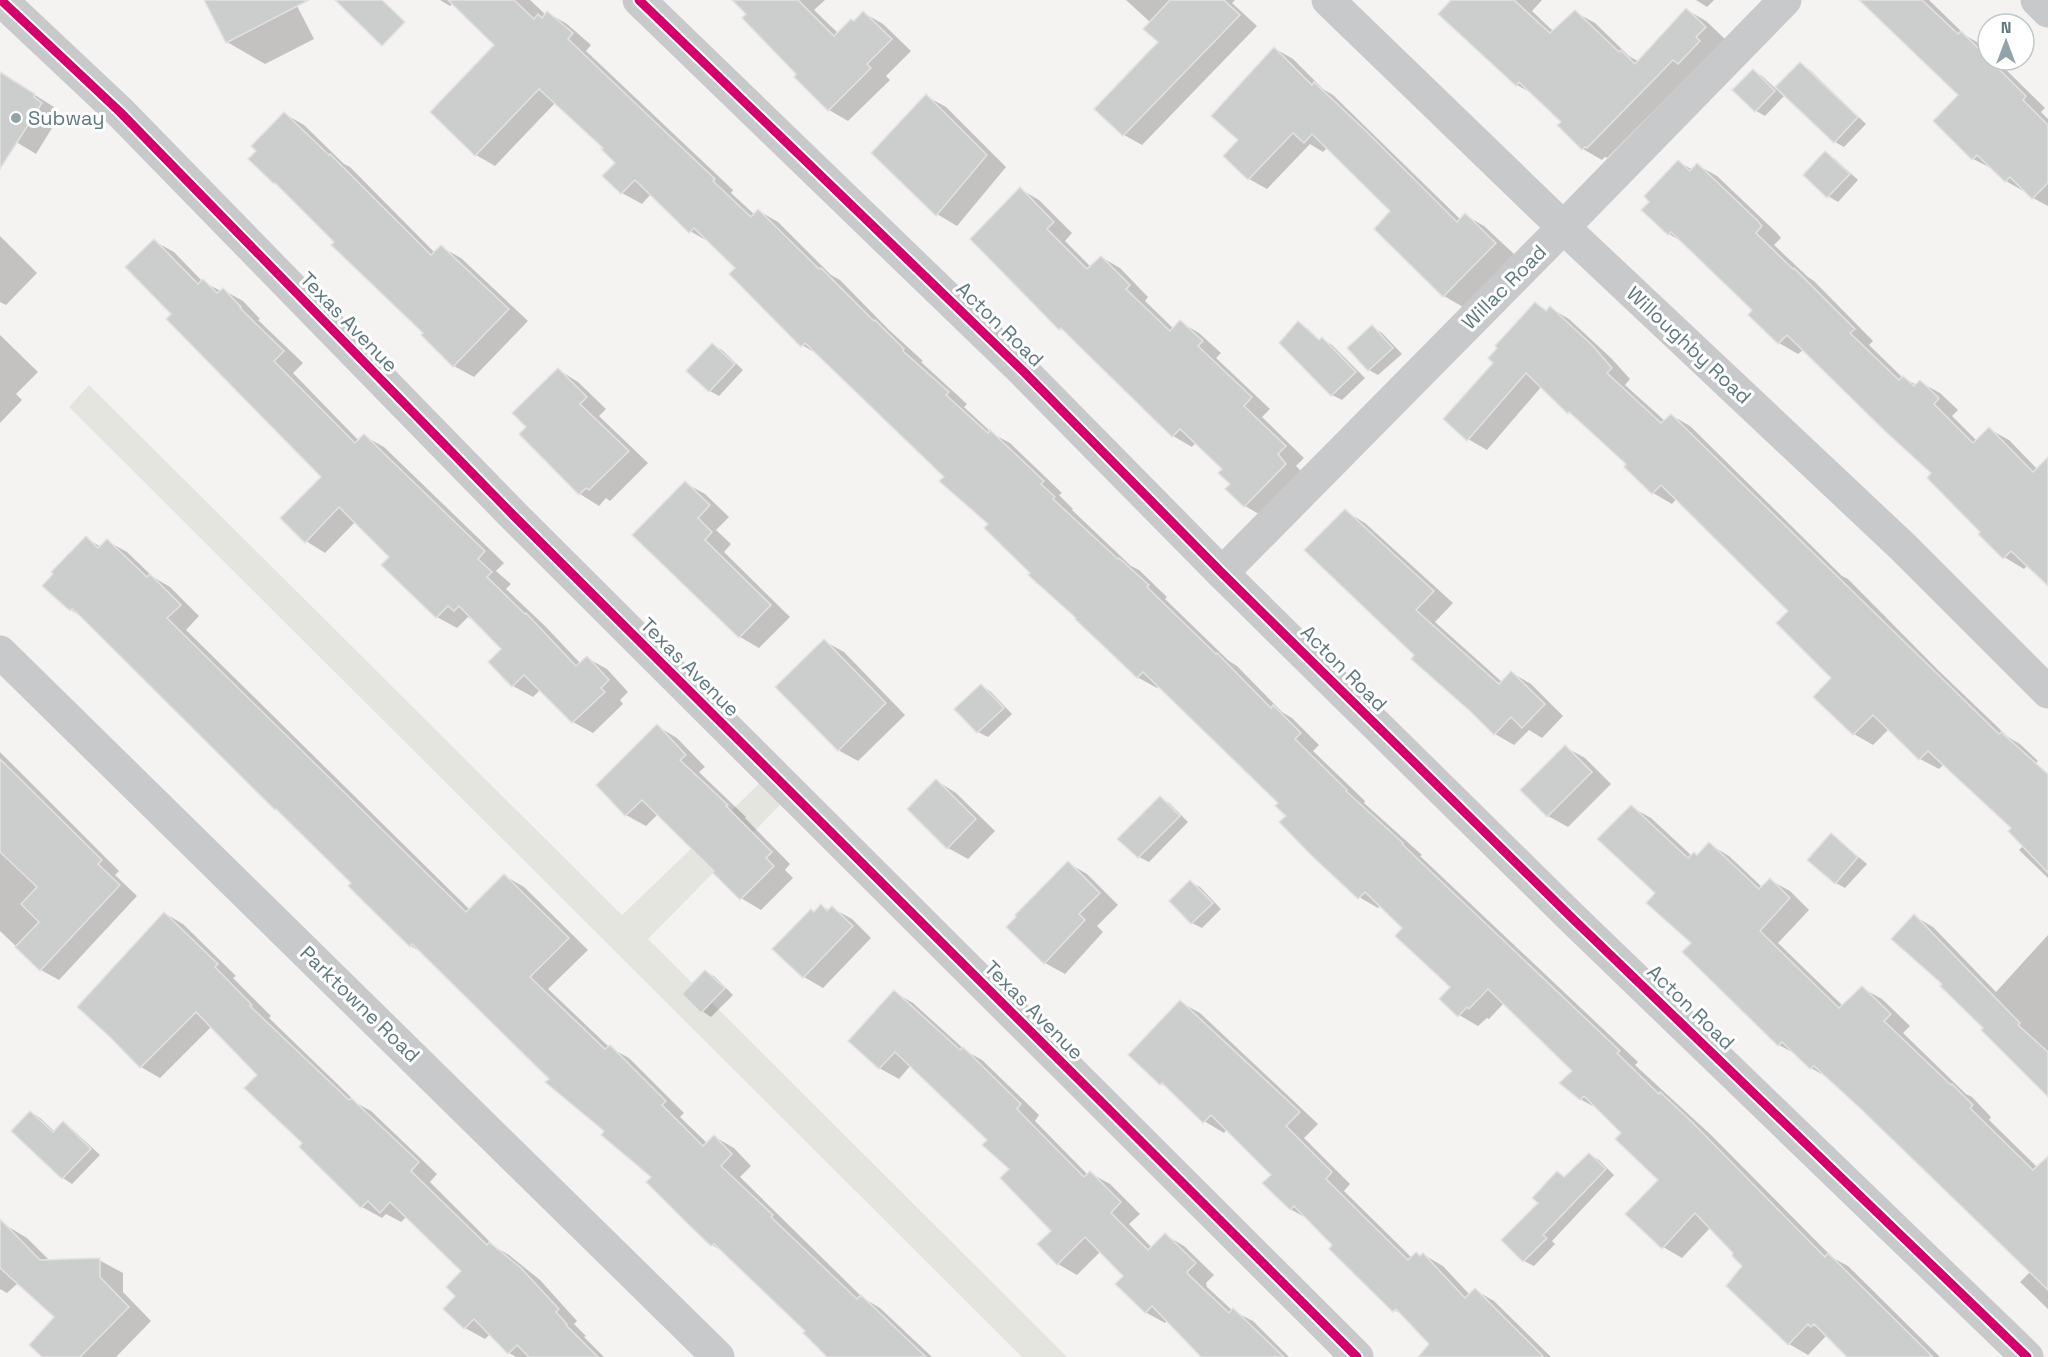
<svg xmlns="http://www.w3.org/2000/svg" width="2048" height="1357" viewBox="0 0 2048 1357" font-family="'Space Grotesk',sans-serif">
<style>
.green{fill:#e4e5df}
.shadow{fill:#0003}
.building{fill:#cccece;stroke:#e3e2e2;stroke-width:1.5}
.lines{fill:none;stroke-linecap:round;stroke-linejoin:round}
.minor{stroke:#c8c9ca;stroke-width:33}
.cycleway-casing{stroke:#fff;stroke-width:13}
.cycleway{stroke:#d6006c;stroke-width:9}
.poi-dot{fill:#92a4a7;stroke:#fff;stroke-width:2}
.labels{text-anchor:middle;stroke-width:6;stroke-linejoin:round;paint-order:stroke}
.poi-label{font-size:20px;fill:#5e797e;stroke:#fff;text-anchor:start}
.street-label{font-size:20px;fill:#5e797e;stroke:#fff}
</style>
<rect width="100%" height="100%" fill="#f4f3f2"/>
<polygon class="green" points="89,385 622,915 761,782 782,803 648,939 1067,1357 1022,1357 69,407"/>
<g class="shadow">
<polygon points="205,0 294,0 314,39 265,64 227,42"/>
<polygon points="440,0 530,0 546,15 548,13 567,24 591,45 586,51 733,190 731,193 755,215 759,211 778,222 831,275 840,280 889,330 923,361 921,362 967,404 964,407 993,434 1010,443 1062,493 1059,495 1073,509 1072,510 1131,566 1139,570 1167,597 1165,599 1229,661 1237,666 1282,712 1292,718 1319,745 1313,751 1365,801 1364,803 1422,855 1420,856 1638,1062 1635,1065 1710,1134 1833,1258 1848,1266 1940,1357 1849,1357 1827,1335 1808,1355 1789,1344 1744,1266 1735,1253 1710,1228 1682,1258 1663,1247 1660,1180 1623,1133 1600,1110 1580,1099 1574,1071 1504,1003 1489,1019 1487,1018 1478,1026 1459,1015 1452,987 1405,928 1381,905 1378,908 1359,897 1288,816 1280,803 1159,686 1157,688 1137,677 1032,573 946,477 822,357 802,345 737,268 709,242 690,231 651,194 642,204 622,193 604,176 617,163 605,148 556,102 495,166 476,155 496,45 453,3 450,6"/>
<polygon points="738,0 825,0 814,10 839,34 855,22 864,13 883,24 911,51 886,76 890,80 848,121 829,110"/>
<polygon points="1126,0 1235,0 1232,3 1257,26 1142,145 1124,135 1096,109 1160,42 1151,23"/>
<polygon points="1454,0 1542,0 1532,11 1554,32 1575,12 1595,23 1629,56 1639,62 1687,10 1706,21 1725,39 1607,158 1605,157 1602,160 1583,149 1563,122 1535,95 1517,85"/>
<polygon points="1696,0 1714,0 1707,7"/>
<polygon points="1861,0 1929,0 1965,35 1980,44 1988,52 1988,60 1996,60 2045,108 2041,112 2048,119 2048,206 2033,198 2026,191 2025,192 2006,181 1993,169 1973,159 1960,95"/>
<polygon points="1274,48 1293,59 1323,89 1333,95 1461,220 1465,215 1484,226 1514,254 1463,307 1444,296 1376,229 1393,211 1328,147 1323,152 1310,144 1267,189 1249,179 1240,140"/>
<polygon points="1800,64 1810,70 1866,124 1844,147 1835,142 1785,95 1765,116 1756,111 1753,71 1762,76 1776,89"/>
<polygon points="0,73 54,107 52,110 60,115 36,154 0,132"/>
<polygon points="926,96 946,107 1006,167 957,226 937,214"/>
<polygon points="285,114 304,125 344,164 350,167 435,253 441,247 461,258 528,321 474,377 454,366 426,333 336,242 281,187 275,183 250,159 258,151"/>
<polygon points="1826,153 1835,159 1858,180 1838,202 1828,196"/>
<polygon points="1679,162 1693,170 1697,165 1717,176 1777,233 1781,238 1774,245 1808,277 1814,281 1873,341 1869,345 1903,378 1917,385 1920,382 1940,393 1958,410 1952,416 1977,441 1989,429 2009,440 2038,470 2048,466 2048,584 2028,565 2024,569 2004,557 1933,473 1803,350 1798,354 1779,343 1754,310 1684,243 1669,234 1643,210"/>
<polygon points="1020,189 1039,200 1072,233 1065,241 1091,267 1101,257 1120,268 1148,297 1145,301 1174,329 1180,322 1199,333 1221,353 1216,358 1270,409 1262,417 1304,458 1296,466 1305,475 1264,517 1245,506 1228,489 1232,484 1224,469 1196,442 1192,447 1173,436 1068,333 1060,329"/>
<polygon points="0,236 37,273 6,305 0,302"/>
<polygon points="154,241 174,252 203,282 221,291 223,290 243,301 260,319 258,320 303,363 293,373 359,441 364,436 384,447 504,563 496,571 511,584 506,589 545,626 581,664 587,658 607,669 628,692 620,700 623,704 593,733 573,722 541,689 533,697 513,686 503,649 475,622 468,617 457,628 437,617 383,565 391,557 356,521 325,553 306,541 323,477 174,314"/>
<polygon points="1536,304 1548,311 1550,308 1569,319 1611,358 1630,379 1625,385 1665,421 1671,415 1690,426 1842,576 1848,579 1939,671 2008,737 2020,744 2038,761 2036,763 2046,773 2048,781 2048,878 2019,850 2024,845 2013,828 1944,764 1939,769 1920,759 1889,729 1873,745 1854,734 1815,697 1833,678 1790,611 1677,498 1672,504 1653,493 1628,464 1579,418 1568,412 1542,386 1487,450 1468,439 1495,363"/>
<polygon points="1299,323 1308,329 1321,341 1322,339 1332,345 1365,378 1342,400 1332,395"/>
<polygon points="1372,327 1382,333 1402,354 1378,375 1369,370"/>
<polygon points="0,335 38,372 16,394 22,400 0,423"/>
<polygon points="712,345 722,350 743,370 719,396 710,391"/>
<polygon points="559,370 578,382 606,409 599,416 648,463 610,501 606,498 599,506 580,494 528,427"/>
<polygon points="685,483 705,494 729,517 716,530 731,544 724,552 790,617 759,648 740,637 634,535"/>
<polygon points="1345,511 1365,523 1453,603 1435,622 1502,682 1512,673 1531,684 1563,716 1542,738 1529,730 1514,745 1495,734 1413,659 1416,655"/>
<polygon points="86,538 101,547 107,541 127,552 153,577 170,587 199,616 186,630 470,910 505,876 524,887 588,950 548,989 609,1047 629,1058 684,1113 680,1117 708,1144 715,1137 734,1148 751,1166 740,1177 863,1298 880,1308 932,1357 829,1357 808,1331 727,1254 712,1245 653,1176 424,954 411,946 372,908 353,883 83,618 71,610"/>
<polygon points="824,641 844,652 905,715 858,761 838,750"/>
<polygon points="981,686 990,691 1012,714 988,737 978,732"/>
<polygon points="657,726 677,738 705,767 699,772 746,817 745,818 790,864 785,870 793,878 761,910 741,898 658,814 646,826 626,815 598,785"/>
<polygon points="1565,747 1585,758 1611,784 1568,827 1548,816"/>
<polygon points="0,752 119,871 115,875 137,896 59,980 41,970 0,931"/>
<polygon points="937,781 956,793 995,831 968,859 948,848 909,809"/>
<polygon points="1160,798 1169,803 1188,822 1149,862 1139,857"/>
<polygon points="1631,807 1651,818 1692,856 1699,856 1709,844 1729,856 1763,888 1770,880 1790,891 1809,910 1778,943 1843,1006 1862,988 1882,999 1910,1026 1903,1033 1966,1094 1972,1097 1991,1117 1989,1120 2038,1168 2048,1170 2048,1309 2020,1282 2030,1272 1830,1079 1811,1068 1799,1056 1779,1045 1693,943 1657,893"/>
<polygon points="1831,835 1840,841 1867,864 1845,888 1836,883"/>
<polygon points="1068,863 1087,874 1118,905 1097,926 1103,932 1065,974 1045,963 1008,927"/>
<polygon points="1190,882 1200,887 1221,909 1202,928 1192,923"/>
<polygon points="821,906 829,910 832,908 852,919 871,938 823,988 804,977 815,913"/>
<polygon points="164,913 183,924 236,976 233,978 271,1016 269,1018 358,1104 371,1111 437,1174 430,1182 495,1247 509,1255 540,1280 577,1321 574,1324 586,1336 584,1337 604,1357 516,1357 509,1353 490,1334 485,1339 465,1328 445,1309 457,1296 463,1271 407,1216 401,1222 386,1214 382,1218 362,1207 301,1147 304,1143 259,1075 212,1026 160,1078 141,1067"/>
<polygon points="1914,916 1933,927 1996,992 2048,935 2048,1092 1945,984"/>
<polygon points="705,971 715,977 733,995 711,1017 702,1011"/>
<polygon points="894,992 913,1003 966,1051 982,1060 1039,1115 1035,1121 1088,1175 1090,1173 1110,1184 1140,1214 1129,1224 1152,1248 1165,1235 1184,1246 1214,1275 1206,1283 1207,1287 1233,1311 1253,1321 1289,1357 1203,1357 1168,1320 1165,1323 1145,1312 1125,1276 1101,1251 1077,1275 1058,1264 1053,1231 989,1140 911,1065 899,1079 879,1068"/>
<polygon points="1180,1002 1200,1013 1318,1124 1304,1138 1350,1184 1344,1191 1412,1258 1424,1255 1443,1266 1470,1295 1475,1290 1494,1301 1551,1357 1438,1357 1431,1344 1406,1317 1394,1310 1310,1220 1290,1209 1273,1175 1227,1129 1224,1133 1204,1121 1172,1090 1161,1084 1130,1054"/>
<polygon points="31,1112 40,1118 55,1132 63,1123 72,1129 100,1155 72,1184 63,1178 13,1131"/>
<polygon points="1589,1154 1599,1160 1614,1175 1552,1241 1555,1244 1534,1266 1524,1261 1503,1240 1540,1203 1558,1173 1566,1177"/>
<polygon points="0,1219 7,1226 27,1238 50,1261 99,1260 123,1273 123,1292 151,1321 116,1357 44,1357 56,1317 18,1283 7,1293 0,1289"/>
</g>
<g class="building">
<polygon points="204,0 309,0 226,43"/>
<polygon points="335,0 382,0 405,22 382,46"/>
<polygon points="448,0 514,0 534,19 538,14 542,18 547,11 573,33 568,39 715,179 713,181 751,217 758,209 819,269 821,268 874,321 875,320 904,349 903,351 949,392 946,395 988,433 990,430 1044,481 1041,484 1055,497 1053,499 1118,559 1119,558 1149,585 1147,587 1216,654 1217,653 1271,708 1273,705 1301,733 1295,739 1347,790 1346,791 1403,843 1402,844 1620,1051 1617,1053 1659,1094 1660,1092 1691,1121 1825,1257 1828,1253 1933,1357 1847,1357 1814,1324 1811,1327 1808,1324 1788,1345 1726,1286 1742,1266 1732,1256 1733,1253 1695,1213 1662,1249 1625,1214 1658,1180 1615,1139 1621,1133 1584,1096 1580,1100 1559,1083 1572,1071 1488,989 1469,1009 1467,1007 1458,1017 1439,999 1450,987 1395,936 1402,928 1365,892 1358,899 1311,855 1279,822 1286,816 1275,806 1278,803 1143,672 1137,678 1075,619 1076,618 1028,575 1030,573 984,528 988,524 939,481 944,477 805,343 801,347 729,274 735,268 694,228 689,233 635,180 621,194 602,176 615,163 601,149 603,148 539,89 475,156 430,112 494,45"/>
<polygon points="732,0 798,0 834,36 851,19 854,21 863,11 892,39 867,64 871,68 828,111 794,77 796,74 742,18 746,14"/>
<polygon points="1170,0 1224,0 1240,15 1123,136 1094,109 1158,42 1143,29"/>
<polygon points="1451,0 1514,0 1550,33 1575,10 1619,52 1621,50 1635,64 1686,8 1706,27 1696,37 1700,41 1678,64 1673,60 1587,148 1585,147 1582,150 1557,125 1561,122 1519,82 1516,86 1438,14"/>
<polygon points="1859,0 1922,0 1958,34 1961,31 2026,96 2023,100 2048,125 2048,183 2032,199 2010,177 2005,182 1977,155 1972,160 1933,121 1958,95"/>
<polygon points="1274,47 1312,85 1314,82 1367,132 1457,222 1465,213 1496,243 1443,297 1374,229 1390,211 1312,134 1304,143 1293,133 1248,180 1223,156 1238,140 1211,116"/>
<polygon points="1800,62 1858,117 1834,143 1775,87"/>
<polygon points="1753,69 1775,91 1755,112 1732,90"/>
<polygon points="0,72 35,94 34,97 42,103 0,169"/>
<polygon points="926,94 987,155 936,216 871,153"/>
<polygon points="284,112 329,155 330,154 431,255 441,245 509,309 453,367 421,335 423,333 331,245 334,242 275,183 274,184 248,159 256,151 251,146"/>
<polygon points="1825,151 1850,174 1827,198 1803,175"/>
<polygon points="1678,160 1690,171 1697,163 1757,220 1762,226 1756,233 1793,269 1794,268 1855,329 1850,333 1899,380 1903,376 1914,386 1920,380 1939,398 1934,404 1973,443 1989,427 2033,472 2048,457 2048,586 2011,551 2003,559 1978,534 1980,532 1927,478 1931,473 1888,434 1787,335 1778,344 1748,315 1752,310 1671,232 1668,235 1641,210 1649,202 1644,196"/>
<polygon points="1020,187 1054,222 1047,229 1087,269 1101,256 1130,285 1126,289 1170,331 1180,320 1203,341 1198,346 1252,397 1244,406 1286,446 1278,454 1286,464 1244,507 1225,489 1230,484 1218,473 1222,469 1180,429 1172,437 1074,341 1061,328 1059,330 970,239"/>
<polygon points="154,239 198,284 203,279 217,293 223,288 241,307 240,308 284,351 274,361 355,443 364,434 485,551 478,559 492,572 487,577 525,614 526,613 576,666 587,656 609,680 601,688 605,692 572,723 524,675 512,687 488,662 501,649 459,606 454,611 448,606 436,618 381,565 389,557 339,507 305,543 280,518 321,477 166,319 171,314 125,267"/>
<polygon points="1535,302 1546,311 1550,306 1593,346 1612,368 1607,373 1661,423 1671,414 1999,734 2001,732 2048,774 2048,873 2008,831 2011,828 1928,751 1919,760 1873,715 1853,735 1813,697 1831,678 1776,623 1788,611 1661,485 1652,494 1624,467 1626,464 1569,412 1568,414 1526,373 1467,441 1443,419 1493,363 1488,358 1497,348 1495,346"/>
<polygon points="1298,321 1319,340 1322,337 1356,372 1331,396 1279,343"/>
<polygon points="1372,325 1393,348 1368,371 1347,348"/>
<polygon points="712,343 735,364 709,392 686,371"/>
<polygon points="558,368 587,397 580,404 629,451 589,490 586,488 579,495 519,434 526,427 512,413"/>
<polygon points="685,481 710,505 698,518 712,532 705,540 771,605 739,638 632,535"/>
<polygon points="1345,509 1434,591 1416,610 1499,684 1511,671 1545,704 1522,728 1511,717 1494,735 1471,712 1411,659 1414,655 1304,550"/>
<polygon points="86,536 98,548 107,539 147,577 150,574 181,605 167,618 466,912 504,874 569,938 530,977 605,1049 610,1045 666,1101 662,1105 703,1146 714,1135 732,1154 721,1166 773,1215 771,1217 857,1299 861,1295 926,1357 827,1357 803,1333 805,1331 714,1244 711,1246 690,1226 646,1182 651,1177 601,1135 604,1131 545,1082 549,1079 412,944 410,947 371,909 348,886 351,883 276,809 275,810 76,612 72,609 70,611 42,586 53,574 51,572"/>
<polygon points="824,639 886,703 838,751 775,687"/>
<polygon points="981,684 1004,708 977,733 954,709"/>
<polygon points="657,724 686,755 680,760 728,805 726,806 772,852 766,858 774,866 740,900 712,872 714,871 642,800 625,816 596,785"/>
<polygon points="1565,745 1592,772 1547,817 1520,790"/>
<polygon points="0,759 102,860 98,864 120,885 40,971 15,947 39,922 21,904 37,887 0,852"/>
<polygon points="936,779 976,819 947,849 907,809"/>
<polygon points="1160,796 1180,816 1138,858 1117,839"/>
<polygon points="1631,805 1688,858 1694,852 1697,855 1709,842 1759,889 1770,878 1790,898 1760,931 1839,1008 1862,986 1891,1014 1884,1021 1951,1085 1952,1084 1973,1105 1970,1108 2033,1170 2048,1156 2048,1290 1862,1110 1814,1066 1810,1069 1782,1042 1778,1046 1682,952 1691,943 1646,903 1655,893 1597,839"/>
<polygon points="1831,833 1858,857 1835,884 1807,860"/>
<polygon points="1068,861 1100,893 1079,914 1085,920 1044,964 1006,927 1016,917 1015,915"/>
<polygon points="1190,880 1213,903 1191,924 1169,901"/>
<polygon points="821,904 827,911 832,906 853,926 803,978 772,949 811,909 814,912"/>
<polygon points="164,912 218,964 215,967 252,1005 250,1006 349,1100 351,1098 419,1162 411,1171 487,1245 489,1242 521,1268 559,1309 556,1312 567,1324 566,1325 598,1357 529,1357 517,1345 508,1354 474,1319 464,1329 443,1309 455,1296 446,1287 461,1271 390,1202 380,1213 368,1201 361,1208 299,1147 302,1143 244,1088 257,1075 196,1012 140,1068 111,1038 77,1007"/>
<polygon points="1914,914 2020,1023 2018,1025 2048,1052 2048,1097 1981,1030 1983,1028 1940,986 1942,984 1891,939"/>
<polygon points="705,970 725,988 701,1013 682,994"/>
<polygon points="894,990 960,1050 963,1047 1021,1104 1017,1109 1084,1177 1090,1171 1121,1202 1111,1213 1148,1250 1165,1233 1196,1263 1187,1272 1188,1274 1229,1313 1233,1308 1284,1357 1201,1357 1152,1306 1145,1313 1115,1284 1123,1276 1085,1237 1057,1265 1037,1244 1051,1231 1000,1178 1009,1169 982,1145 987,1140 895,1052 879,1069 848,1041"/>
<polygon points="1180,1000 1300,1112 1286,1126 1332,1172 1326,1179 1408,1260 1416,1252 1420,1256 1423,1253 1465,1298 1475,1288 1544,1357 1418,1357 1429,1344 1396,1309 1393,1312 1329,1249 1332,1245 1294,1206 1290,1210 1262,1183 1271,1175 1211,1115 1203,1123 1162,1083 1160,1085 1128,1055"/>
<polygon points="30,1111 53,1132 63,1121 91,1149 62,1179 11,1131"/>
<polygon points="1589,1153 1606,1169 1543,1235 1547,1238 1523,1262 1501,1240 1538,1203 1532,1198 1557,1171 1564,1177"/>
<polygon points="0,1219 40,1260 100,1258 100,1277 129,1307 80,1357 42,1357 29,1345 54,1317 0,1268"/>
</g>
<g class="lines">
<g class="minor">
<polyline points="1,0 120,112 515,517 1357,1357"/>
<polyline points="639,0 1024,372 1222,573 1571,917 2027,1357"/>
<polyline points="1328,0 1563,227 1903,547 2048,692"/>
<polyline points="2037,0 2048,11"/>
<polyline points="1222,573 1549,242 1785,0"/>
<polyline points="0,652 718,1357"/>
</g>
<g class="cycleway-casing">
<g id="cycleway">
<polyline points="1,0 120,112 515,517 1357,1357"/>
<polyline points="639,0 1024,372 1222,573 1571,917 2027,1357"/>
</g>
</g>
<use href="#cycleway" class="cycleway"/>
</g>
<circle class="poi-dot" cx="16" cy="118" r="6"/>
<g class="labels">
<g class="poi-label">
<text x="28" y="125">Subway</text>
</g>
<g class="street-label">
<text transform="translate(1504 287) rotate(-45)" y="7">Willac Road</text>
<text transform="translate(349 322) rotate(46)" y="7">Texas Avenue</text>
<text transform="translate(1000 324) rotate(44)" y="7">Acton Road</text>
<text transform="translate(1689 345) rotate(43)" y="7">Willoughby Road</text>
<text transform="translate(690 667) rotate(45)" y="7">Texas Avenue</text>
<text transform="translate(1344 668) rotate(45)" y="7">Acton Road</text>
<text transform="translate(360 1004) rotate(44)" y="7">Parktowne Road</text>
<text transform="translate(1691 1007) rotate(44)" y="7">Acton Road</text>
<text transform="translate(1034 1010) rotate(45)" y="7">Texas Avenue</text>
</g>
</g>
<g transform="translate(2006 42)"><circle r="28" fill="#ffffff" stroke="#bfc9cb" stroke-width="1.5"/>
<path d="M0-4.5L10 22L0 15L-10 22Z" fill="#92a4a7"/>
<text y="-9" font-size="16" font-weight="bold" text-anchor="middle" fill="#5e797e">N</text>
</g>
</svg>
